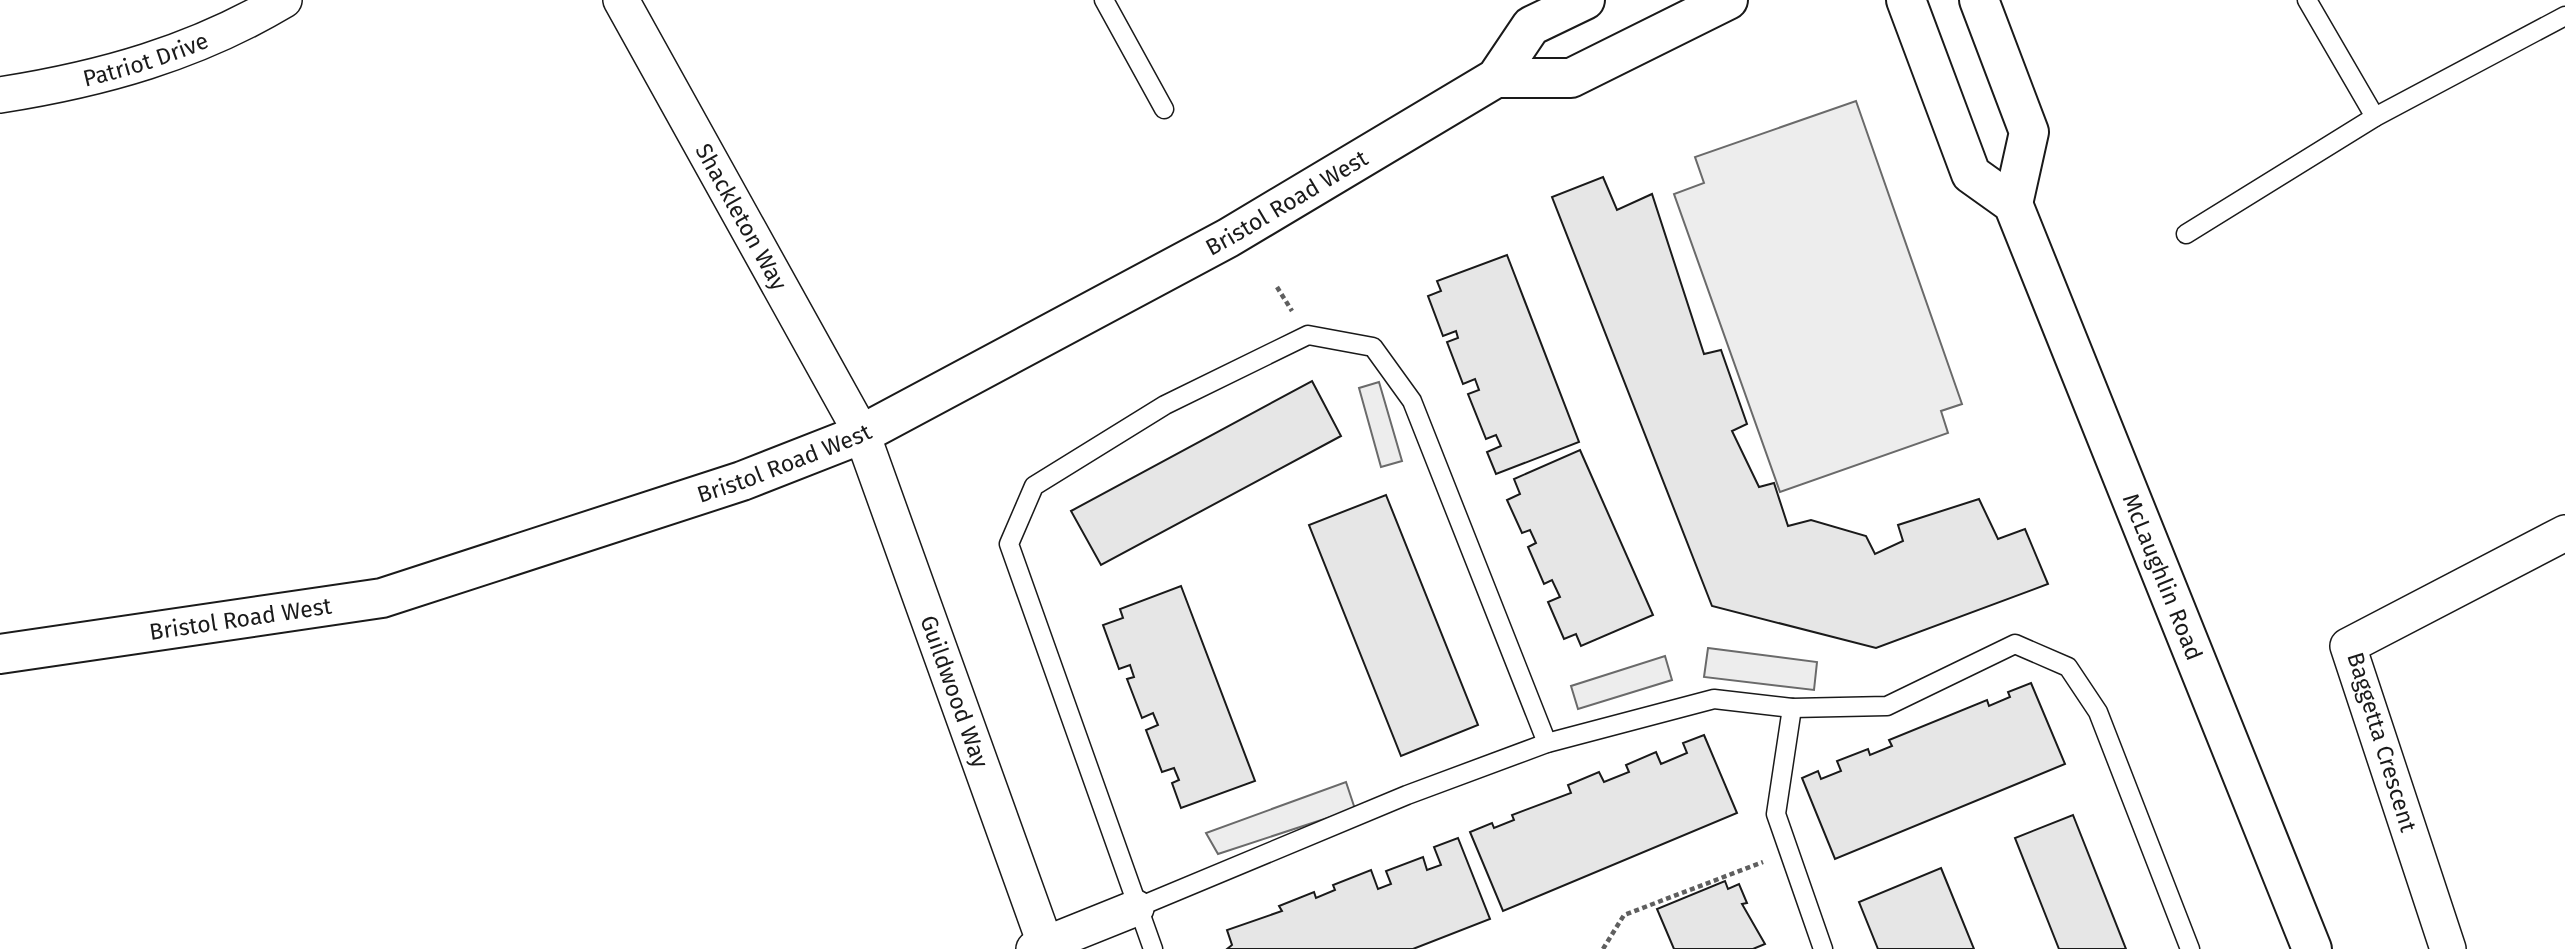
<svg xmlns="http://www.w3.org/2000/svg" width="2565" height="949" viewBox="0 0 2565 949" font-family="'Fira Sans',sans-serif">
<style>
.parking{fill:#ededed;stroke:#6a6a6a;stroke-width:2}
.building{fill:#e6e6e6;stroke:#1a1a1a;stroke-width:2}
.lines{fill:none;stroke-linecap:round;stroke-linejoin:round}
.lane-casing{stroke:#1a1a1a;stroke-width:21}
.street-casing{stroke:#1a1a1a;stroke-width:38}
.secondary-casing{stroke:#1a1a1a;stroke-width:42}
.path{stroke:#5f5f5f;stroke-width:4.5;stroke-dasharray:5 3.5;stroke-linecap:butt}
.lane{stroke:#fff;stroke-width:18}
.street{stroke:#fff;stroke-width:35}
.secondary{stroke:#fff;stroke-width:38}
.labels{text-anchor:middle;stroke-width:5;stroke-linejoin:round;paint-order:stroke}
.street-label{font-size:23px;fill:#1a1a1a;stroke:#fff}
</style>
<rect width="100%" height="100%" fill="#fff"/>
<g class="parking">
<polygon points="1856,101 1962,404 1941,411 1948,433 1780,492 1674,194 1704,183 1695,157"/>
<polygon points="1379,382 1402,461 1381,467 1359,388"/>
<polygon points="1708,648 1817,662 1814,690 1704,677"/>
<polygon points="1665,656 1672,680 1578,709 1571,686"/>
<polygon points="1346,782 1355,809 1218,854 1206,833"/>
</g>
<g class="building">
<polygon points="1603,177 1617,210 1652,194 1704,354 1721,350 1747,424 1732,431 1759,487 1774,483 1788,526 1811,520 1866,536 1875,554 1903,541 1898,525 1979,499 1998,539 2025,529 2048,584 1876,648 1712,606 1552,197"/>
<polygon points="1507,255 1579,442 1496,474 1487,452 1501,446 1496,435 1486,439 1468,394 1479,390 1475,379 1463,384 1447,342 1458,338 1456,331 1443,336 1428,296 1441,291 1437,281"/>
<polygon points="1312,381 1341,436 1101,565 1071,511"/>
<polygon points="1580,450 1653,615 1581,646 1576,634 1564,639 1548,602 1560,597 1552,580 1544,584 1528,547 1536,543 1530,530 1522,533 1507,500 1520,494 1514,479"/>
<polygon points="1386,495 1478,725 1401,756 1309,525"/>
<polygon points="1181,586 1255,781 1181,808 1172,783 1179,780 1174,768 1162,772 1146,730 1158,725 1153,713 1142,718 1127,679 1134,677 1130,665 1119,669 1103,625 1123,618 1120,609"/>
<polygon points="2031,683 2065,764 1835,859 1802,778 1818,771 1821,779 1841,771 1837,761 1868,749 1870,755 1892,746 1889,740 1987,700 1989,706 2010,697 2008,692"/>
<polygon points="1704,735 1737,813 1503,911 1470,832 1492,823 1494,828 1514,820 1512,815 1571,793 1568,785 1599,772 1604,782 1629,772 1626,765 1656,752 1661,764 1687,753 1683,743"/>
<polygon points="2073,815 2126,949 2059,949 2015,838"/>
<polygon points="1458,838 1490,919 1413,949 1227,949 1232,945 1227,930 1282,911 1279,906 1314,892 1316,898 1335,890 1333,885 1371,870 1378,889 1391,884 1386,871 1423,857 1427,870 1441,865 1434,847"/>
<polygon points="1941,868 1974,949 1878,949 1859,902"/>
<polygon points="1725,881 1728,889 1739,884 1747,903 1742,904 1765,944 1753,949 1674,949 1657,909"/>
</g>
<g class="lines">
<g class="lane-casing">
<g id="lane">
<polyline points="1104,0 1164,109"/>
<polyline points="2307,0 2375,117"/>
<polyline points="2186,234 2375,117 2565,16"/>
<polyline points="1792,708 1776,814 1823,949"/>
<polyline points="1136,908 1407,795 1547,743 1714,699 1792,708 1887,706 2015,644 2068,667 2098,712 2190,949"/>
<polyline points="1153,949 1009,544 1034,486 1165,405 1308,335 1373,347 1412,401 1547,743"/>
</g>
</g>
<g class="street-casing">
<g id="street">
<path id="s1" d="M621,0l241,434 185,515"/>
<path id="s2" d="M0,95c102,-16 195,-42 284,-95"/>
<polyline points="1034,949 1136,908"/>
<polyline points="2448,949 2348,646 2565,533"/>
</g>
</g>
<g class="secondary-casing">
<g id="secondary">
<path id="s3" d="M1906,0l65,174 42,30 299,745"/>
<polyline points="1979,0 2029,132 2013,204"/>
<polyline points="1496,78 1571,78 1728,0"/>
<path id="s4" d="M0,654l382,-56 360,-117 120,-47 366,-196 268,-160 35,-52 54,-26"/>
</g>
</g>
<g class="path">
<polyline points="1277,287 1292,311"/>
<polyline points="1603,949 1624,915 1763,862"/>
</g>
<use href="#lane" class="lane"/>
<use href="#street" class="street"/>
<use href="#secondary" class="secondary"/>
</g>
<g class="labels">
<g class="street-label">
<text dy="8" stroke="none"><textPath href="#s2" startOffset="150">Patriot Drive</textPath></text>
<text dy="8" stroke="none"><textPath href="#s4" startOffset="1377">Bristol Road West</textPath></text>
<text dy="8" stroke="none"><textPath href="#s1" startOffset="248">Shackleton Way</textPath></text>
<text dy="8" stroke="none"><textPath href="#s4" startOffset="810">Bristol Road West</textPath></text>
<text dy="8" stroke="none"><textPath href="#s3" startOffset="639">McLaughlin Road</textPath></text>
<text dy="8" stroke="none"><textPath href="#s4" startOffset="243">Bristol Road West</textPath></text>
<text dy="8" stroke="none"><textPath href="#s1" startOffset="770">Guildwood Way</textPath></text>
<text transform="translate(2382 742) rotate(73)" y="8">Baggetta Crescent</text>
</g>
</g>
</svg>
